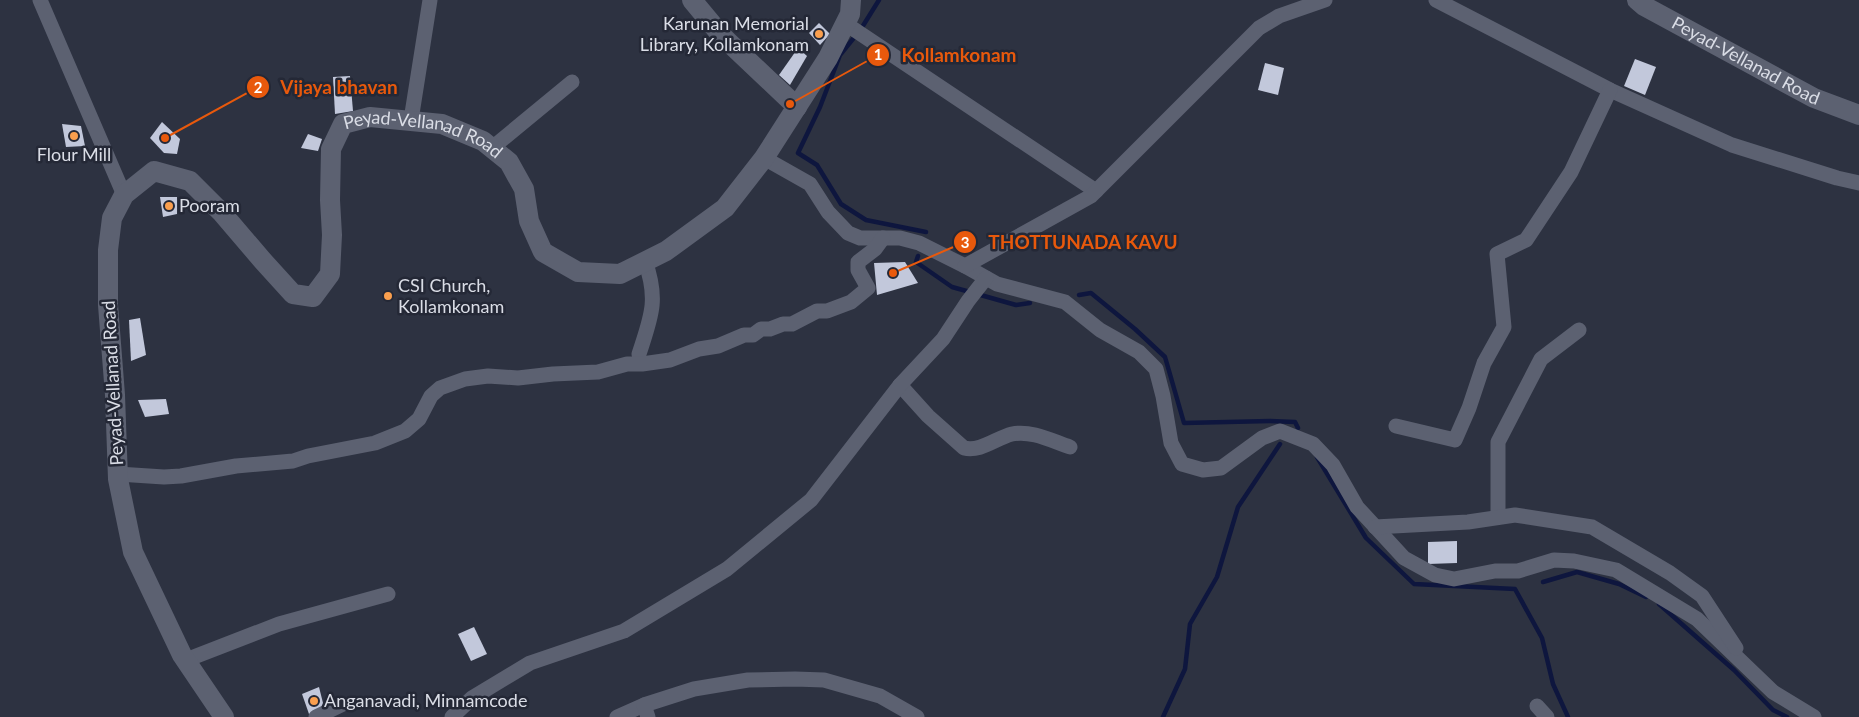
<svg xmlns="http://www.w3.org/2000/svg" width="1859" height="717" viewBox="0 0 1859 717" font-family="Lato,sans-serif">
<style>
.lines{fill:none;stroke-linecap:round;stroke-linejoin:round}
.stream{stroke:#0e163e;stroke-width:4.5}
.building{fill:#c2c8db}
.street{stroke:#5c6171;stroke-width:15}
.secondary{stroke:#5c6171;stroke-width:20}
.poi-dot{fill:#fa9f4e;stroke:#242836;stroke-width:2}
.labels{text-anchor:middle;stroke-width:5;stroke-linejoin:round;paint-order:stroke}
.poi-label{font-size:18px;fill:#dadde6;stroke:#242836;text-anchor:start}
.street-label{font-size:18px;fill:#dadde6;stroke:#242836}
.leader{fill:none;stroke:#e8590c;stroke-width:2}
.callout-dot{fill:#e8590c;stroke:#242836;stroke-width:2}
.mark-label{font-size:15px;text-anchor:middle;font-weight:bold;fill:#fff}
.callout-label{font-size:19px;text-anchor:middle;font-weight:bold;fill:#e8590c;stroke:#242836;stroke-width:5;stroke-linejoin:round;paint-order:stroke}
</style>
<rect width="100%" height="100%" fill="#2d3241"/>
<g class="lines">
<g class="stream">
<polyline points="879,0 861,29 840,55 820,107 798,153 817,165 841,204 866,220 926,232"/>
<polyline points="918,256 916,262 952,287 970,292"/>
<polyline points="977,294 1016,305 1030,303"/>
<polyline points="1079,295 1091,293 1135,329 1165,357 1184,423 1270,421 1295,422 1298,428"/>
<polyline points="1317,457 1366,538 1414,584 1515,589 1542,638 1553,684 1568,717"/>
<polyline points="1543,582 1577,572 1619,584 1646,597"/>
<polyline points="1659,604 1734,670 1773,710 1787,717"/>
<polyline points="1163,717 1185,669 1190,624 1217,577 1238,507 1280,444"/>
</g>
</g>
<g class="building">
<polygon points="819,23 830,34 820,45 809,33"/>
<polygon points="798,48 807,56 790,85 779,75"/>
<polygon points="1635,59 1656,67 1645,95 1624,86"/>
<polygon points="1265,63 1284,68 1278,95 1258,90"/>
<polygon points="350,76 353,111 335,114 333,77"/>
<polygon points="162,122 180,139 177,154 164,153 150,138"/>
<polygon points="62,124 81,126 85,146 66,147"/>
<polygon points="308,134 322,139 318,151 301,148"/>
<polygon points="160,197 177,197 177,214 163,217"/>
<polygon points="905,262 918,283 877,295 874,263"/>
<polygon points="140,318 146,355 131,361 129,320"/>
<polygon points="166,399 169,414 145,417 138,400"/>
<polygon points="1457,541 1457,563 1428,564 1428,542"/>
<polygon points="474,627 487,654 471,661 458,634"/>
<polygon points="319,687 324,707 309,714 302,694"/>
</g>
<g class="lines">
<g class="street">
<polyline points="40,0 124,195"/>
<polyline points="1436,0 1610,90 1732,145 1837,178 1859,183"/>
<polyline points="846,24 1096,191"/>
<polyline points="411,120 430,0"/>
<polyline points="492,148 572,82"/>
<polyline points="764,158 810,184 828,212 848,233 860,238 900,238 919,243 965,266 997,284 1065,302 1100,330 1139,352 1156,369 1163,396 1171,443 1182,464 1203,470 1221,468 1262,438 1280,431 1313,444 1333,465 1357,507 1404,558 1435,575 1454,579 1495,571 1518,571 1554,560 1574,561 1616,570 1697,619 1773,692 1814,717"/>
<polyline points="965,266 1091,196 1259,28 1279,16 1325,0"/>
<path d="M639,354c12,-37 20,-54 6,-93"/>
<path d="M900,385l28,31 36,32c17,4 32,-10 48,-14 20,-4 40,7 58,13"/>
<polyline points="1396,426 1455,440 1469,408 1484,363 1504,327 1497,254 1526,240 1571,172 1610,90"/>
<polyline points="118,474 164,477 181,476 236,466 293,461 308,456 375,443 405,431 419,419 431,396 440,388 465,379 488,376 518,378 553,374 598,372 627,364 642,364 670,360 699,349 718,346 744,335 753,335 761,329 770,329 783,324 792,324 817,311 827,311 851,302 868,288 858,270 858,262 875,249 883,238"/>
<polyline points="1498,517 1498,442 1541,359 1579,330"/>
<polyline points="1375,527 1468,522 1515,515 1592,527 1670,573 1702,596 1736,648"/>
<polyline points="186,660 279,624 388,594"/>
<polyline points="1537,706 1547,717"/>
<polyline points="316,717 343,704"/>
<polyline points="452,717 472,698 530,663 624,631 727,569 811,500 900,385 943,339 968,301 986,278"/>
<polyline points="617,717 644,705"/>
<polyline points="648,717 644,705 694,689 748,680 795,679 824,680 880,696 917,717"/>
</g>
<g class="secondary">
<polyline points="692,0 721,35 797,107"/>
<path id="s1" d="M1637,0l7,6 170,92 45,17"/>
<path id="s2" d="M224,717l-42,-62 -49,-103 -15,-73 -3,-84 -7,-90v-55l4,-32 12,-23 30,-24 36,10 32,32 41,48 30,33 20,3 17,-23 2,-39 -2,-35 1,-51 12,-25 27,-7 72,7 41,17 26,21 15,27 5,32 14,31 35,20 42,2 46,-23 59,-43 39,-50 64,-100 22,-44 1,-14"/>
</g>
</g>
<g class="poi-dot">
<circle cx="819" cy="34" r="5"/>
<circle cx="74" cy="136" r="5"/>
<circle cx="169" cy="206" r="5"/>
<circle cx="388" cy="296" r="5"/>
<circle cx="314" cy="701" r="5"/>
</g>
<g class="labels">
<g class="poi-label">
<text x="809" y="30" text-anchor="end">Karunan Memorial<tspan x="809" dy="21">Library, Kollamkonam</tspan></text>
<text x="74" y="161" text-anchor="middle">Flour Mill</text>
<text x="179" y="212">Pooram</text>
<text x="398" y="292">CSI Church,<tspan x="398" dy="21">Kollamkonam</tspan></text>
<text x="324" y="707">Anganavadi, Minnamcode</text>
</g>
<g class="street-label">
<text dy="6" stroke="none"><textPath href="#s1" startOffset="125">Peyad-Vellanad Road</textPath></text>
<text dy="6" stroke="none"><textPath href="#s2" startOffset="1065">Peyad-Vellanad Road</textPath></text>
<text transform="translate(113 383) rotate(-93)" y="6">Peyad-Vellanad Road</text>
</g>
</g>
<path class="leader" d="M790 104L878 55M165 138L258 87M893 273L965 242"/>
<g class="callout-dot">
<circle cx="790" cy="104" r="5"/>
<circle cx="165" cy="138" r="5"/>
<circle cx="893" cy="273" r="5"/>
<circle cx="878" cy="55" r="12"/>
<circle cx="258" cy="87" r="12"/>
<circle cx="965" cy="242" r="12"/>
</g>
<g class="mark-label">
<text x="878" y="60">1</text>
<text x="258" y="93">2</text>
<text x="965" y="248">3</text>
</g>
<g class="callout-label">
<text x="959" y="62">Kollamkonam</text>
<text x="339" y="94">Vijaya bhavan</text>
<text x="1083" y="249">THOTTUNADA KAVU</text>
</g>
</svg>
